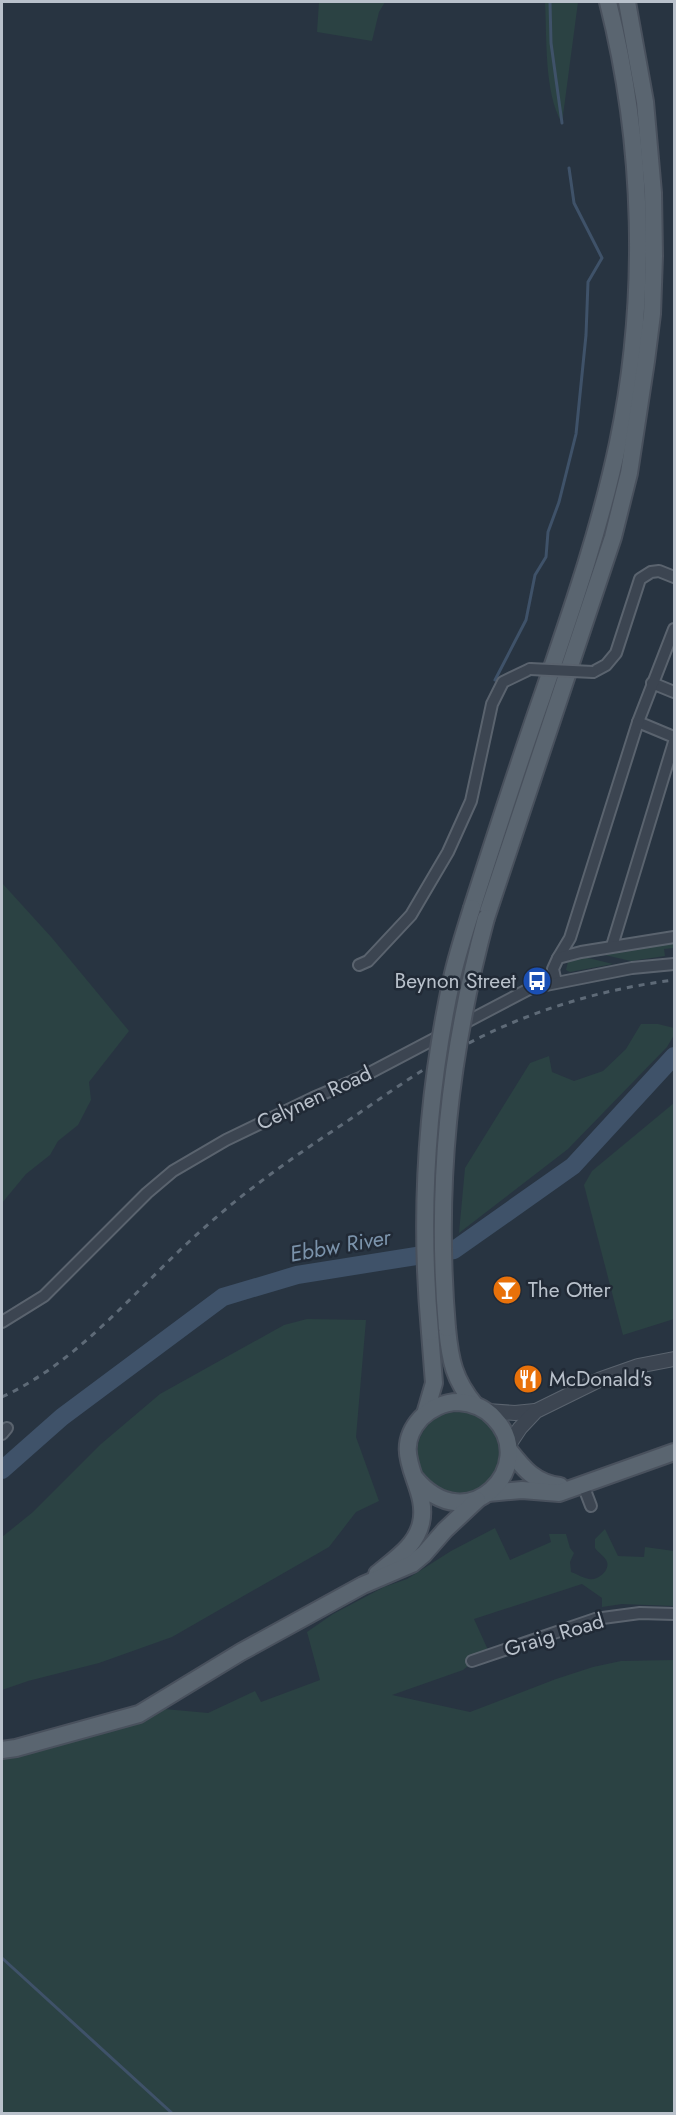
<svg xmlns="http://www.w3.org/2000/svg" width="676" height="2115" viewBox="0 0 676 2115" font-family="Jost,sans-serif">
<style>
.green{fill:#2b4243}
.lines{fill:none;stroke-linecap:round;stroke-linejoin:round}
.stream{stroke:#3f5269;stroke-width:3}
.river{stroke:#3f5269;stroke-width:18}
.minor-casing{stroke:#5a636e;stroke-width:14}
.tertiary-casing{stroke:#5a636e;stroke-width:16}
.primary-casing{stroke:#49515d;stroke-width:20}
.minor{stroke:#3c4551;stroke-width:10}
.tertiary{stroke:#3c4551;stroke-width:14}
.primary{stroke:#5a6570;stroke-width:16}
.rail{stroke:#5e6a77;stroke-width:3;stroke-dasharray:6 6;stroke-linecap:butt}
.minor-bridge-casing{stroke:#5a636e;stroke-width:14;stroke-linecap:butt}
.primary-bridge-casing{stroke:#49515d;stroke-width:20;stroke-linecap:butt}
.minor-bridge{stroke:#3c4551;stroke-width:10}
.primary-bridge{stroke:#5a6570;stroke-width:16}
.labels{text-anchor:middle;stroke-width:5;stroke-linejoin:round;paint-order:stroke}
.poi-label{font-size:21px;fill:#b9c1cb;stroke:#212a36;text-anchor:start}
.street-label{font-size:21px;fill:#b9c1cb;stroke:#212a36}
.water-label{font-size:22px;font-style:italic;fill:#7b93ab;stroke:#212a36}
</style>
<rect width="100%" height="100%" fill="#283441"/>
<g class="green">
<polygon points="319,2 385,2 379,12 372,41 317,32"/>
<path d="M545,2h33l-16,121c-18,-30 -15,-86 -17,-121z"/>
<polygon points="2,883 52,938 129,1031 89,1082 91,1100 78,1125 58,1141 50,1155 26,1174 2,1203"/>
<polygon points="674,942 674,948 664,949 665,956 631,961 596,953"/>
<polygon points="584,957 613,964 570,972 566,970 568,962"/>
<polygon points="641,1024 658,1024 674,1028 674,1035 667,1047 568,1149 459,1233 465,1168 530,1063 549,1056 552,1072 574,1081 603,1071 626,1049"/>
<polygon points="674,1103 674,1319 623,1335 584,1185 592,1171"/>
<polygon points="307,1319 366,1320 356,1437 379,1501 356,1512 329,1547 172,1637 99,1663 28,1681 2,1690 2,1537 33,1512 101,1444 160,1394 284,1325"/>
<circle cx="458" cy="1453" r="41"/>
<path d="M495,1528l15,32 41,-18 -2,-8h17l4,14 4,5 -4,9 1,10c6,2 12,6 18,7 8,2 21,-8 18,-17 -1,-5 -9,-9 -12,-14v-9l10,-10 13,27 26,1 1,-10 29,4v55l-52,-2 -20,3v-9l-20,-14 -108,35 14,31 -25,20 -71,25 78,17 86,-33 37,-12 28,-6 53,-1v453h-672v-360l138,-32 24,-12 44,4 47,-22 6,11 59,-22 -13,-48 26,-18 51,-27 23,-8 44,-28z"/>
</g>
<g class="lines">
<g class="stream">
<polyline points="550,2 551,43 562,123"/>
<polyline points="495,680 526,620 535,575 546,557 548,532 559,502 576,434 586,335 588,282 602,258 574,203 569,168"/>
<polyline points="2,1958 173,2114"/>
</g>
<polyline class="river" points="2,1470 62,1417 223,1297 297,1275 454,1250 573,1166 674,1056"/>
<g class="minor-casing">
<g id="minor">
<polyline points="593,672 606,665 616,653 640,579 651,572 659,571 674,577"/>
<polyline points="652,683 674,692"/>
<polyline points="638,722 674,737"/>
<polyline points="612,946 674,742"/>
<polyline points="558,958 570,938 638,722 674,629"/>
<polyline points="359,965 368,961 411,915 448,852 471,801 492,704 503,682 530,669"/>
<polyline points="556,982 553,969 558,958 581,952 674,937"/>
<polyline points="2,1322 44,1296 147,1193 173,1171 226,1140 313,1098 360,1078 531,988 632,968 674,964"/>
<polyline points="2,1434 7,1428"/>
<polyline points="583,1485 591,1506"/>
<polyline points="472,1661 595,1619 640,1613 674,1614"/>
</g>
</g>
<g class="tertiary-casing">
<g id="tertiary">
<polyline points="487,1411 515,1413 535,1411"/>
<polyline points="508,1446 520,1428 536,1411 601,1379 638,1366 674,1359"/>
</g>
</g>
<g class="primary-casing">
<g id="primary">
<path d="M472,908c23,-71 46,-143 71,-214 28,-82 57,-165 75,-251 30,-144 26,-299 -10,-441"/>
<polyline points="486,918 613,537 629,473 646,361 652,314 654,256 653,193 645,102 627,2"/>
<path d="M447,1328c3,32 7,52 28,77"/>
<polyline points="425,1414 434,1383 430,1332"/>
<path d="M509,1450c15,19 26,33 51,36"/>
<polyline points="488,1493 522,1490 559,1493 674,1452"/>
<path d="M377,1574c18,-15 39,-28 44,-51 9,-38 -34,-68 0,-105 9,-9 23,-16 37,-16 14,1 27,6 36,16 46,47 -26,124 -79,60"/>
<polyline points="2,1750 16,1748 139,1714 241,1652 363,1585 412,1564 424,1554 445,1530 477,1500"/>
</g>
</g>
<use href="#minor" class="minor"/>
<use href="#tertiary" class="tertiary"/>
<use href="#primary" class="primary"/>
<path class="rail" d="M2,1397c80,-37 136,-111 201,-168 45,-41 95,-75 146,-109 44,-30 89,-63 138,-86 59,-28 123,-46 187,-54"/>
<g class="minor-bridge-casing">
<polyline id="minor-bridge" points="530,669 593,672"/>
</g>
<g class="primary-bridge-casing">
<g id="primary-bridge">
<path d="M447,1328c-12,-142 2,-273 39,-410"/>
<path d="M430,1332c-11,-119 -3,-238 22,-354 5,-23 13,-47 20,-70"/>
</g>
</g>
<use href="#minor-bridge" class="minor-bridge"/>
<use href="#primary-bridge" class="primary-bridge"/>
</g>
<defs>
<g id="bus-disc" transform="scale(1.5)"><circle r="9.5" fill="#1a4fb4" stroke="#212a36"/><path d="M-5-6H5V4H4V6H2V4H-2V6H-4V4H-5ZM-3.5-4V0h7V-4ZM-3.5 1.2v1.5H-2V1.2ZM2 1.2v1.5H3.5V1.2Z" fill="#fff"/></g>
<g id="bar-disc" transform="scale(1.5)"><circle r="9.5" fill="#e8710a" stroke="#212a36"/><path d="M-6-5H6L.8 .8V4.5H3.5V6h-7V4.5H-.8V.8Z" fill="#fff"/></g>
<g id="restaurant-disc" transform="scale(1.5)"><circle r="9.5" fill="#e8710a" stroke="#212a36"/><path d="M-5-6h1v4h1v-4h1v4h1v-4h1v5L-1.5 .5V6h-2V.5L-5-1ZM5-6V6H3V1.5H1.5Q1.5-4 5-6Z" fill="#fff"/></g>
</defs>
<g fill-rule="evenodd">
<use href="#bus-disc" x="537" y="981"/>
<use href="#bar-disc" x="507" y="1290"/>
<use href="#restaurant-disc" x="528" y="1379"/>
</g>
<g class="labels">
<g class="poi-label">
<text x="516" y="988" text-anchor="end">Beynon Street</text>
<text x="528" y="1297">The Otter</text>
<text x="549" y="1386">McDonald's</text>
</g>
<g class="street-label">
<text transform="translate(314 1098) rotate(-25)" y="7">Celynen Road</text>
<text transform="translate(554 1635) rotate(-17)" y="7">Graig Road</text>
</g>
<g class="water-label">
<text transform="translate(340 1245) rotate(-10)" y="8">Ebbw River</text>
</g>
</g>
<rect width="676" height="2115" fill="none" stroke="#b9c1cb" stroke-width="6"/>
</svg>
